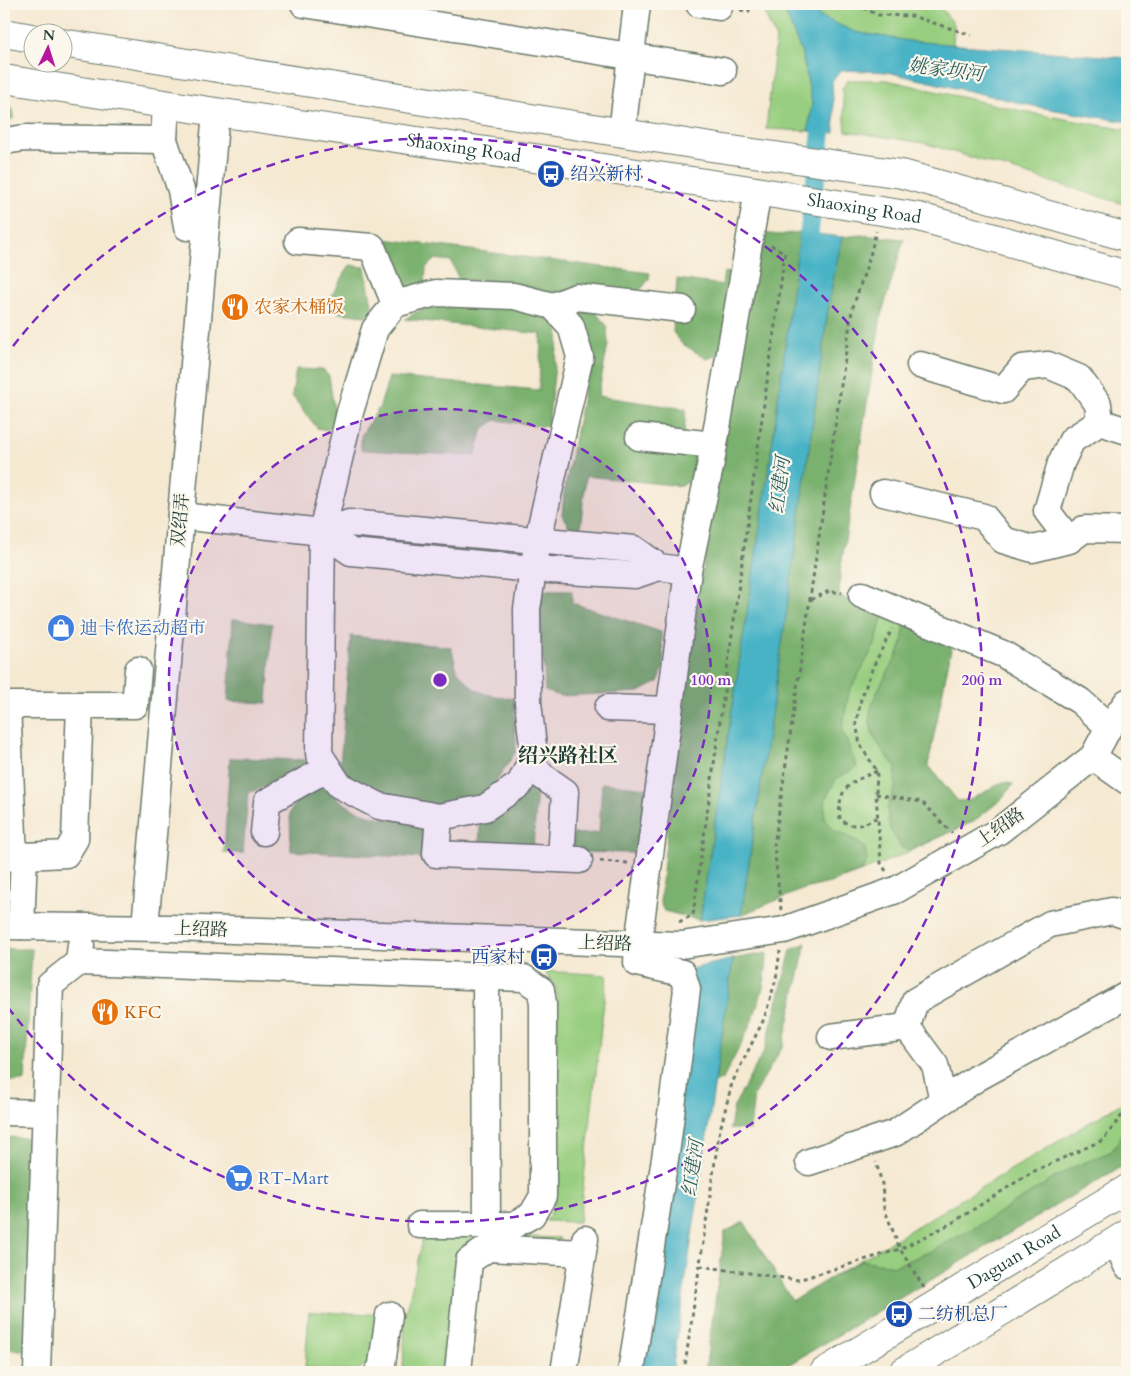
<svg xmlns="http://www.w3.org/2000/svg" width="1131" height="1376" viewBox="0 0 1131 1376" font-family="Cardo,'Noto Serif SC',serif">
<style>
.green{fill:#98ce7f;stroke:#5c865a}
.forest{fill:#7ab16e;stroke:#4c7751}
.water{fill:#49b3c6;stroke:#34787d}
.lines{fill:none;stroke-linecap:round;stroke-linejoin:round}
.canal{stroke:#49b3c6;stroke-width:19}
.minor-casing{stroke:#6a796b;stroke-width:29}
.major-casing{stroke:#6a796b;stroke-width:30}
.path{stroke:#6a796b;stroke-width:3;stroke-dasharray:4 4;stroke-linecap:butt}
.minor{stroke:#fff;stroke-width:26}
.major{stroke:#fff;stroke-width:28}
.ring{fill:none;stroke:#7b2cbf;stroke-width:2.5;stroke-dasharray:9 6}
.labels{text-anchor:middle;stroke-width:4.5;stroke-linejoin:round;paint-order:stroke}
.street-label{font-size:18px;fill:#1f3d34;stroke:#fbf7ec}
.transit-label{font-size:18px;fill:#164399;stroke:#fbf7ec;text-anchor:start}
.food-label{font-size:18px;fill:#c56008;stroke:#fbf7ec;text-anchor:start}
.shop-label{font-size:18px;fill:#366cbe;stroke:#fbf7ec;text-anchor:start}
.water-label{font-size:19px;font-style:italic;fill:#2c6060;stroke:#fbf7ec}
.quarter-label{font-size:20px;font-weight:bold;fill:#1f3d34;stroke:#fbf7ec}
.centre{fill:#7b2cbf;stroke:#fbf7ec;stroke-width:2.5}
.ring-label{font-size:15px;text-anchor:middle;font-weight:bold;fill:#7b2cbf;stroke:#fbf7ec;stroke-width:4.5;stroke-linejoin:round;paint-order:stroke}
</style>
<rect width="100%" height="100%" fill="#fbf7ec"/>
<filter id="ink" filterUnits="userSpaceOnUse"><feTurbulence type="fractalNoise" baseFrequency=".02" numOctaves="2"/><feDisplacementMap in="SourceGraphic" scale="10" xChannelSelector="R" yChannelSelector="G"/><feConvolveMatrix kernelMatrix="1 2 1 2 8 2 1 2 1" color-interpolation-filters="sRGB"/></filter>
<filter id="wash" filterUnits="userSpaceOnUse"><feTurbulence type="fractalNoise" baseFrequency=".0096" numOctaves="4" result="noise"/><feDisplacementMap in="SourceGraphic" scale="20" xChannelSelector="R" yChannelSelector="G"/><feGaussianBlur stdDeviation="1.12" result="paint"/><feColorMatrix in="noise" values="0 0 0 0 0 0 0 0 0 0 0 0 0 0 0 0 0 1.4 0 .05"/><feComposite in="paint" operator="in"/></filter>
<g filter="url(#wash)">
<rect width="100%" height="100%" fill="#f5e9d2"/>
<g class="green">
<polygon points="760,4 782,4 802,54 812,103 808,131 766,129 776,39"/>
<polygon points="812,4 938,4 954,24 953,45 909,41 855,32 819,16"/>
<polygon points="848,80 887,80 1031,113 1127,130 1127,205 924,143 846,131 842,89"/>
<path d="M839,596l113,48 -24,121 46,56c-55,26 -110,54 -170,68z"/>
<polygon points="544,971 607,975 579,1222 546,1221 553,1209 555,1198 557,1001 556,987"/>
<polygon points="1127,1100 1127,1163 776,1372 705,1372 725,1232 744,1222 792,1301"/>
<polygon points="424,1233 560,1238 555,1244 484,1242 455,1275 443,1372 403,1372 405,1318"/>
<polygon points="309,1312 381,1314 374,1361 354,1371 305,1368"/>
</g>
<g class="forest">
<polygon points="4,107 13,109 13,119 4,119"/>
<path d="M800,232l-30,230 -70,458 -36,-9 -4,-8c19,-212 58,-422 92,-632l10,-38 17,2z"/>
<polygon points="861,235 904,239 881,316 840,572 839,596 883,615 875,645 849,692 842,730 857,767 836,779 826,798 824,819 836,831 855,840 865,848 867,861 862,870 830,883 804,889 741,915 786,616 830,295 842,237"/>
<polygon points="384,239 650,273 649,279 642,288 627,296 551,297 517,287 482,280 459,280 451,261 435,259 426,268 425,287 414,290 398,287"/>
<polygon points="350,265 365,267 373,311 365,316 339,313 332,307 330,298"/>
<polygon points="724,272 732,273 723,348 716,356 707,359 681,343 673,332 677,279 722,285"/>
<polygon points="432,303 517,305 551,318 559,331 548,427 496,420 483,429 475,456 361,450 361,436 380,406 389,377 539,390 541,334 405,319"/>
<path d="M593,309l14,17 1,18 -10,52 88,13 -2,26 -55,-7 -2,14 67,8c2,19 5,24 -12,36l-96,-10 -6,54 -11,-3 -7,-12 2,-22 28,-143 -12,-33 3,-5z"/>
<polygon points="296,369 323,370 329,376 336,423 327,430 317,428 292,396"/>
<polygon points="541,591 572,591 572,603 661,632 664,666 658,682 639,692 560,696 545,691 544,667 540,635"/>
<polygon points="233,619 272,624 267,703 228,701"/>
<path d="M905,625l47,19 -24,121 30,36 12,-1 33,-18 10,2 -11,15 -28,22 -64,29 -8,-2 -12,-19 -3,-20 8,-22 1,-20c-9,-10 -22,-26 -25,-39 -7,-26 19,-55 28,-77 4,-8 4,-18 6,-26z"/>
<polygon points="351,636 451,647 457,671 473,688 485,694 514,699 516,751 491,789 476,798 444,807 393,800 346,779 340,766"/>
<polygon points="230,758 307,760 304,771 248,793 243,853 224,853"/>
<polygon points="529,781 537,788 533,849 479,848 480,821 499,815 511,806"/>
<polygon points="602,783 647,788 638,853 573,852 573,834 599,833"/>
<path d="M324,784c29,36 59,34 102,39l-2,35 -133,-7 -1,-38 8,-16z"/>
<polygon points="806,943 783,1046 754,1094 750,1130 730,1129 734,1106 765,1049 791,950"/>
<polygon points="4,949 32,949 25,1081 4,1081"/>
<path d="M767,953c0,47 -23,85 -44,126l-8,4 18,-124z"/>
<polygon points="1127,1127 1127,1163 776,1372 705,1372 725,1232 744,1222 792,1301 861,1260 894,1266 929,1252 974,1228 1069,1169 1112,1151"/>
<polygon points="4,1137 33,1138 30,1351 4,1349"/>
</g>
<g class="water">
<polygon points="782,4 812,4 819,16 855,32 909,41 1127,58 1127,122 1038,107 887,72 842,70 832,81 835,133 808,131 812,103 802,54"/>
<polygon points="800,232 842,237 830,295 786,616 741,915 700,920 770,462"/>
<polygon points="733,959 672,1372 640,1372 691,969"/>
</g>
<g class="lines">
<polyline class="canal" points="806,258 823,120 822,107"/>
</g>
</g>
<g filter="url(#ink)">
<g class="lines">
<g class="minor-casing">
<g id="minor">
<polyline points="304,4 723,71"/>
<polyline points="699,4 719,7"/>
<polyline points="166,104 164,140 181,190 187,227"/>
<polyline points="622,133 637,4"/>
<polyline points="4,141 25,138 164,140"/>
<polyline points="298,241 372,247 395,304"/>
<polygon points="436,293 514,296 553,306 571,326 580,357 538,539 527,609 528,702 534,755 520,784 485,808 439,817 379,806 339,785 319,754 322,532 350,412 375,329 395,304"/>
<polyline points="553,306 576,297 682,309"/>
<polyline points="920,365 1003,390 1022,368 1048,365 1079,378 1098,404 1100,422 1127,431"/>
<polyline points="639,437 714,445"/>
<polyline points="883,493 984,517 1003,540 1033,549 1069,540 1084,529 1127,530"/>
<polyline points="181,516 322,532 349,523 634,549 659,567 688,571"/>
<polyline points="322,532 351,552 533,569 635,575 659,567"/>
<polyline points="1069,540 1047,511 1061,463 1072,440 1100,422"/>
<polyline points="862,595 1003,654 1080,701 1109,727"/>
<polyline points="4,705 135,705 138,670"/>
<polyline points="7,705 14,856"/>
<polyline points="608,708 669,710"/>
<polyline points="1093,757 1127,781"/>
<polyline points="530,761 542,776 565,792 561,859"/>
<polyline points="439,817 436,854 579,860"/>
<polyline points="264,832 267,802 328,768"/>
<polyline points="24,856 66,854 75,839 80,705"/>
<polyline points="7,857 24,856 21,926"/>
<polyline points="4,926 170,928 681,945 784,930 896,890 999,831 1093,757 1109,727 1127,702"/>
<polyline points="145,927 216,112"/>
<polyline points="79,962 524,978 541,990 543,1004 543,1196 532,1215 514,1225 420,1225"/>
<polyline points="486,977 487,1225"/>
<polyline points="831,1037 907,1027"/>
<polyline points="943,1100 935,1065 907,1027 915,1001 1050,924 1112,911 1127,916"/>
<polyline points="4,1112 45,1113"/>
<polyline points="809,1162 895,1133 977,1078 1127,995"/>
<polyline points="1116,1241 1127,1266"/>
<polyline points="37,1372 50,985 79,962 81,945"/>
<polyline points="378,1372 381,1371 389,1315"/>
<polyline points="458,1372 469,1261 488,1248 582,1253"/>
<polyline points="564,1372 585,1239"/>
<polyline points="631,1372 667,1146 687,989 682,973 637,963 638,944 688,571 711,462 758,191"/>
</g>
</g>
<g class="major-casing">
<g id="major">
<polyline points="4,33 32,38"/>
<polyline points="62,43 711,147 902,174 1127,237"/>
<path id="s1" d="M4,79l212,33 483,70 220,35 208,58"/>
<path id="s2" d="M824,1372l303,-183"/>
<polyline points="903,1372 1127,1234"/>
</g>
</g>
<g class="path">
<polyline points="856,4 878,15 912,16 971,35"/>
<polyline points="740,10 749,11 749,4"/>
<polyline points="811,600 829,591 842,593"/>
<path d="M877,771c-28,12 -40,16 -37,49 17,9 22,5 38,-3"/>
<polyline points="876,794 922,802 952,833"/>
<polyline points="600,861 629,863"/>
<polyline points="886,871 881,863 876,794 877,771 860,745 856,723 861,699 873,667 892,629"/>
<polyline points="781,910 774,846 852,310 870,256 876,231"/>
<polyline points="679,922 693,915 785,253 771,245"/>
<polyline points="700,1266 798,1280 900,1249 884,1208 882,1184 876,1162"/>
<polyline points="924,1288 900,1249 952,1223 1032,1172 1103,1140 1123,1114 1127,1112"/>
<polyline points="684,1372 719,1134 732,1083 764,1019 776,979 780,951"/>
</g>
<use href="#minor" class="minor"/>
<use href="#major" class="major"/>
</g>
</g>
<circle cx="440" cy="680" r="271" fill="#7b2cbf" fill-opacity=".12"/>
<g class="ring">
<circle cx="440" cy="680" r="271"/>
<path d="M4 358A542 542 0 1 1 4 1002"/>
</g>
<defs>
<g id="bus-disc" transform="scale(1.4375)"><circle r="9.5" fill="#1a4fb4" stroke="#fbf7ec"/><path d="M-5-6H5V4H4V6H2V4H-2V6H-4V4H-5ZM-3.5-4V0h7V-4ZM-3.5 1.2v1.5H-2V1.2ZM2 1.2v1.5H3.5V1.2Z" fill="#fff"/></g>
<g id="restaurant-disc" transform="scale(1.4375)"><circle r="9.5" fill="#e8710a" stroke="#fbf7ec"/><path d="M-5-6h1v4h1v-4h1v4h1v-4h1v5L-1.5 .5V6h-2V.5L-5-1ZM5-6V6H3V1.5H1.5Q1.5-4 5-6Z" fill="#fff"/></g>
<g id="shop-disc" transform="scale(1.4375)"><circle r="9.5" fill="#3f7fe0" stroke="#fbf7ec"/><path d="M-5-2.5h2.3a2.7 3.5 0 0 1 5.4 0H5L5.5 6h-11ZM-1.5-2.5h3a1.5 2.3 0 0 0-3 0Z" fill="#fff"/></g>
<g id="supermarket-disc" transform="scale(1.4375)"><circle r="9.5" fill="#3f7fe0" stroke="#fbf7ec"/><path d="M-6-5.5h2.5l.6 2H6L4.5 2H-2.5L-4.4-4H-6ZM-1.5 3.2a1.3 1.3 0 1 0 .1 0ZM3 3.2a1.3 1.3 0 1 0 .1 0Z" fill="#fff"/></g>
</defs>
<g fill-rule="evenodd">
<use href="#bus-disc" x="551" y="174"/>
<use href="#restaurant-disc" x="235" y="307"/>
<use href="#shop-disc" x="61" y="628"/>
<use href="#bus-disc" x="544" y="957"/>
<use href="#restaurant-disc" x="105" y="1012"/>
<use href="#supermarket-disc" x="239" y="1178"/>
<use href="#bus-disc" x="899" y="1314"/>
</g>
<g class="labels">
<g class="street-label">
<text dy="6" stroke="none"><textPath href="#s1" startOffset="465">Shaoxing Road</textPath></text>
<text dy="6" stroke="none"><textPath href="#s1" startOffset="870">Shaoxing Road</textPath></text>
<text transform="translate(180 520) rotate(-85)" y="6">双绍弄</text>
<text transform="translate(1000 827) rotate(-35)" y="6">上绍路</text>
<text transform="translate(201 929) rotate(2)" y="6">上绍路</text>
<text transform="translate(605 943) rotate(2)" y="6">上绍路</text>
<text dy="6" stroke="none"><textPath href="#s2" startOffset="222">Daguan Road</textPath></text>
</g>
<g class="transit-label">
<text x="570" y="180">绍兴新村</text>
<text x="525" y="963" text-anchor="end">西家村</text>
<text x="918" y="1320">二纺机总厂</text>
</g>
<g class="food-label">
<text x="254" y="313">农家木桶饭</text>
<text x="124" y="1018">KFC</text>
</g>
<g class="shop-label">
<text x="80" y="634">迪卡侬运动超市</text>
<text x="258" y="1184">RT-Mart</text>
</g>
<g class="water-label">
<text transform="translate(946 69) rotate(7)" y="7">姚家坝河</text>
<text transform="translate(779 485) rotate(-83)" y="7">红建河</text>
<text transform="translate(692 1168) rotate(-82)" y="7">红建河</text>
</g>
<g class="quarter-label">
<text x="568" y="762">绍兴路社区</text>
</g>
</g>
<circle cx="440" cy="680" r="8" class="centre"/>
<g class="ring-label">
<text x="711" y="685">100 m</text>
<text x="982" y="685">200 m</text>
</g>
<rect width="1131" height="1376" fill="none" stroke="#fbf7ec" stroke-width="20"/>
<g transform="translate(48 48) rotate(4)"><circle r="24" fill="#fbf7ec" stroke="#a3ada2"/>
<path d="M0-4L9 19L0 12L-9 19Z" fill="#b5179e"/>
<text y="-8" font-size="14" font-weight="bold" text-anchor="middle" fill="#1f3d34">N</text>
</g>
</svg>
